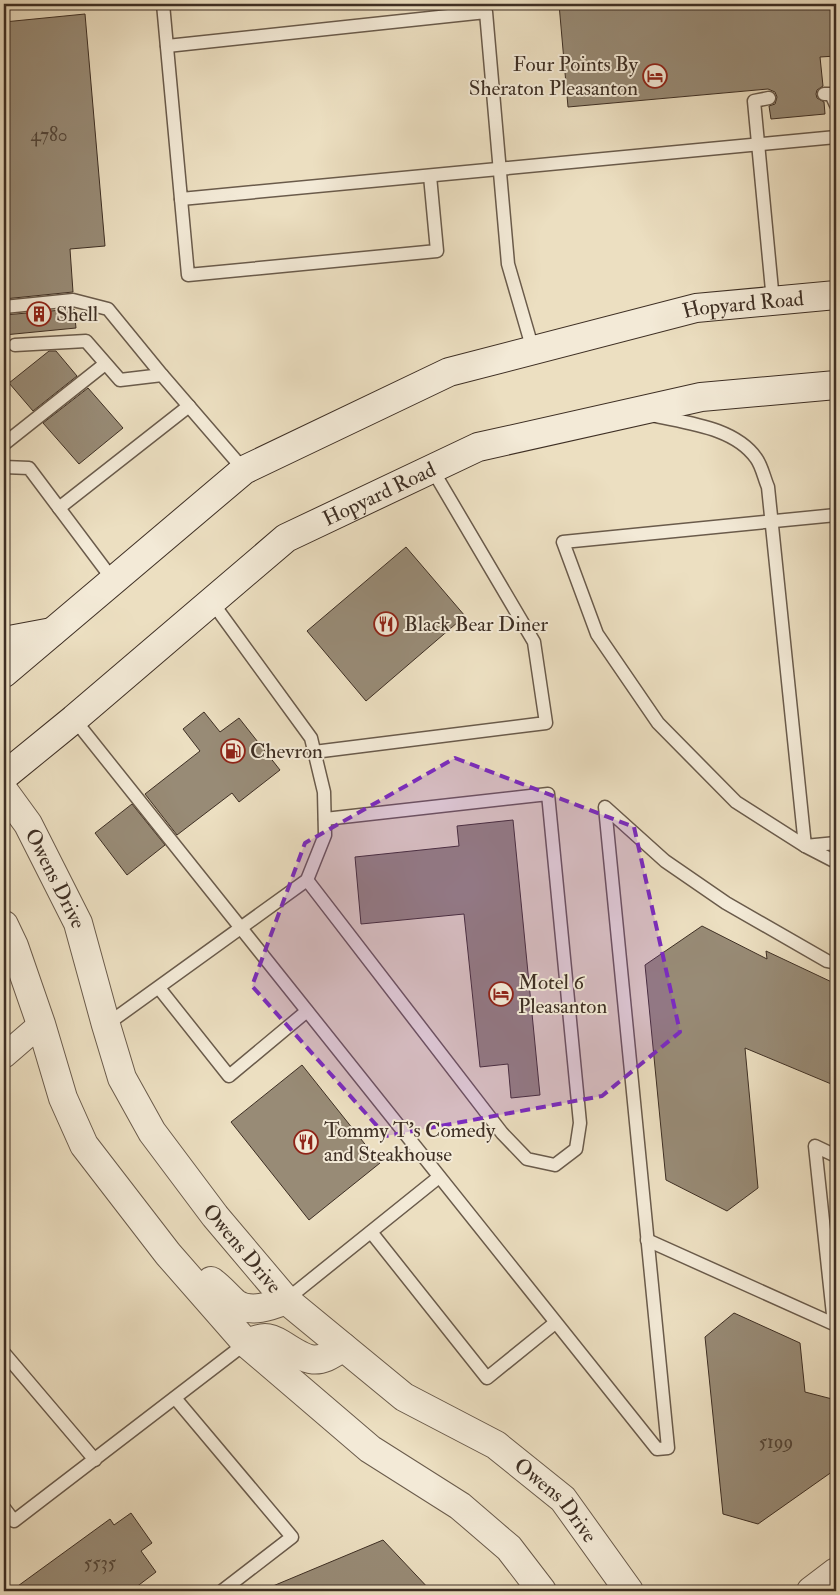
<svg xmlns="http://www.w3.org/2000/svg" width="840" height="1595" viewBox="0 0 840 1595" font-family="'IM FELL Double Pica',serif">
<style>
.building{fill:#988b76;stroke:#3e2f24}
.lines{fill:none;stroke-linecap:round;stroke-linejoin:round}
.service-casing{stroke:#6a5b4b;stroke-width:15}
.minor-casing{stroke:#6a5b4b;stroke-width:26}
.tertiary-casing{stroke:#6a5b4b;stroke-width:30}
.secondary-casing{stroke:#3e2f24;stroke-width:30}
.service{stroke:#f3ead7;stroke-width:12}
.minor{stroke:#f3ead7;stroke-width:24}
.tertiary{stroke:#f3ead7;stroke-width:28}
.secondary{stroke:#f3ead7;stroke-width:28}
.marked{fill:#7b2cbf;fill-opacity:0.2;stroke:#7b2cbf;stroke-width:4;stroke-dasharray:10 6;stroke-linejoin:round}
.labels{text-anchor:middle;stroke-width:4;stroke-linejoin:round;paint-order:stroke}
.number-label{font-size:19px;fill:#544638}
.poi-label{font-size:21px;fill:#3e2f24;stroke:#f3ead7;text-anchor:start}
.street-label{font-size:21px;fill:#3e2f24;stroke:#f3ead7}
</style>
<rect width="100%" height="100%" fill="#ecdfc1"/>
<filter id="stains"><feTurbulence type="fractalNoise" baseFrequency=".004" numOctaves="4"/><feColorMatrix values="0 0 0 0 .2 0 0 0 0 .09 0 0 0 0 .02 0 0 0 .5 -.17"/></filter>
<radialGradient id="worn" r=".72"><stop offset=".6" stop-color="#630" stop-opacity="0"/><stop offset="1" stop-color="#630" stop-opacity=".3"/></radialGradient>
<g class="building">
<polygon points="559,4 836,4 836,56 820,57 823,86 817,90 816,94 817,98 824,102 825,114 771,119 769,106 775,104 777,97 775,92 768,89 568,107"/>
<polygon points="85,14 105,246 70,249 73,292 4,299 4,22"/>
<polygon points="74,309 76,328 4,335 4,315"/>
<polygon points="49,351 56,351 77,376 33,411 9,383"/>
<polygon points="88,388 123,428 79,464 43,423"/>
<polygon points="406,547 465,616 366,701 307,631"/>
<polygon points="204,712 220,732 239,718 280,770 239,802 232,793 177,835 145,794 200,751 183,729"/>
<polygon points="132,804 165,845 127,875 95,833"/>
<polygon points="513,820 540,1095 511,1098 508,1064 480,1067 464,914 361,924 355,857 459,846 457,826"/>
<polygon points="702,926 767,959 766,951 836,984 836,1086 745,1048 758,1188 727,1211 666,1180 645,965"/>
<polygon points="302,1065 380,1163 309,1220 231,1122"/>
<polygon points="734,1313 800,1343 805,1392 836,1400 836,1469 758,1524 723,1514 705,1337"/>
<polygon points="131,1513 152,1543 141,1551 156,1572 131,1591 11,1591 110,1519 114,1525"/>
<polygon points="383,1540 431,1591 261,1591"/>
</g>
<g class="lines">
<g class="service-casing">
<g id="service">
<polyline points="163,4 181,199 836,137"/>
<polyline points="167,46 486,12 508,264 533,350"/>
<polyline points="824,94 831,94 836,105"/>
<polyline points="769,98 754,101 773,301"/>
<polyline points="181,199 188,275 437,251 430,176"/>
<polyline points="4,307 73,300 108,309 162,375"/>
<polyline points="15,345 86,341 120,380 162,375 244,470"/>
<path d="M651,415c35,8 83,12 105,43 6,8 8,20 12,29l37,359 31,-3"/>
<polyline points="4,444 105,364"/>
<polyline points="4,467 29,468 113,580"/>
<polyline points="59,508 189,406"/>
<polyline points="836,515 563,542 597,634 658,723 736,802 805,846 836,862"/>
<polyline points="74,719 657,1449 668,1448 605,807 665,861 726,903 827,961 836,963"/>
<polyline points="314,752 546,723 534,642 432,469"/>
<polyline points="307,880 502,1133 527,1159 555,1165 576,1149 580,1123 548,794 325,819"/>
<polyline points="159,988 229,1076 307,1011"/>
<polyline points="106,1025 307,880 325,835 324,792 311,738 212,602"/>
<polyline points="371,1232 487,1378 555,1323"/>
<polyline points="647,1240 836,1325"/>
<polyline points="286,1300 439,1177"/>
<polyline points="834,1324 815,1146 836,1156"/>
<polyline points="4,1353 95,1460"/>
<polyline points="175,1398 292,1537 222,1591"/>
<polyline points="4,1508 14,1521 246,1343"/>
</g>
</g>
<g class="minor-casing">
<polyline id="minor" points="4,1056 41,1024"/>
</g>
<g class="tertiary-casing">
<g id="tertiary">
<path id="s1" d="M4,791l24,33 50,99 28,102 16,53 30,54 63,84 71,84 118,97 92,48 67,54 66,92"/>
<polyline points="4,925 14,946 41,1024 63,1098 84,1145 168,1254 246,1343 370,1449 460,1506 509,1548 542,1591"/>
<path d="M211,1281c9,6 16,15 24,22 15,11 36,3 51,-3"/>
<path d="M246,1343c6,-2 13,-5 19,-5 7,0 13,4 18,7 26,17 34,21 60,2"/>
<polyline points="811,1591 836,1572"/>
</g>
</g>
<g class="secondary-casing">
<g id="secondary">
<polyline points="4,641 52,632"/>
<path id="s2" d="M4,673l240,-203 205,-98 247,-64 140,-13"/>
<path id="s3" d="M4,776l70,-57 212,-181 192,-91 223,-50 135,-12"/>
</g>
</g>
<use href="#service" class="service"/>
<use href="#minor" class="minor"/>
<use href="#tertiary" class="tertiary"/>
<use href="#secondary" class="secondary"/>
</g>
<path class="marked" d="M455,758l179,69 46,205 -78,64 -216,40 -134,-150 53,-143z"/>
<defs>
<g id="hotel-ring" transform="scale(1.25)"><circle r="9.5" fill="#f3ead7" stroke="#8f2418" stroke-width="1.5"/><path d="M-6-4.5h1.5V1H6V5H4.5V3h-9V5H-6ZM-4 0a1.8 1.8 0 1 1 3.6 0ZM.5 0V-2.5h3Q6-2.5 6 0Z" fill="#8f2418"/></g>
<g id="building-ring" transform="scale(1.25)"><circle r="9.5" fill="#f3ead7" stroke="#8f2418" stroke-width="1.5"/><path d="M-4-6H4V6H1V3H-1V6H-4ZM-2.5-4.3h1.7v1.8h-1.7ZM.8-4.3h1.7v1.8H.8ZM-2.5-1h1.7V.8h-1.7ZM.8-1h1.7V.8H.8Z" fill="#8f2418"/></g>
<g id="restaurant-ring" transform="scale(1.25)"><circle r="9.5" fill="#f3ead7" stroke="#8f2418" stroke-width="1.5"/><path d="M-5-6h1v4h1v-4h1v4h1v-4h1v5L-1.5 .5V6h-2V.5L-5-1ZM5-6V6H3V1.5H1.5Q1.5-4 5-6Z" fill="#8f2418"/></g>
<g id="fuel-ring" transform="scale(1.25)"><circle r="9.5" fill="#f3ead7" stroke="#8f2418" stroke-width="1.5"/><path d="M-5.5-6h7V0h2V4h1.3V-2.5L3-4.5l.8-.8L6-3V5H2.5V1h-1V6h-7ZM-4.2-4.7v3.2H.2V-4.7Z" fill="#8f2418"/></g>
</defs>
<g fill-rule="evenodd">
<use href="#hotel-ring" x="655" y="76"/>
<use href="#building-ring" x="39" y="314"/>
<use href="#restaurant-ring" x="386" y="624"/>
<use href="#fuel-ring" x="233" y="751"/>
<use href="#hotel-ring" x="501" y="994"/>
<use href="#restaurant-ring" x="306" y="1142"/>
</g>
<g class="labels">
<g class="number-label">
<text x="49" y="141">4780</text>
<text x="776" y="1448">5199</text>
<text x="100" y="1569">5535</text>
</g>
<g class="poi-label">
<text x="638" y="71" text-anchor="end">Four Points By<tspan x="638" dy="24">Sheraton Pleasanton</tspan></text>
<text x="56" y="321">Shell</text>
<text x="404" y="631">Black Bear Diner</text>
<text x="250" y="758">Chevron</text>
<text x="518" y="989">Motel 6<tspan x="518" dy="24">Pleasanton</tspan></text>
<text x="324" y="1137">Tommy T's Comedy<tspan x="324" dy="24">and Steakhouse</tspan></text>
</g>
<g class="street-label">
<text dy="7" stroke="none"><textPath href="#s2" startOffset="844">Hopyard Road</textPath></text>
<text dy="7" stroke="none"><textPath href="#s3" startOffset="472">Hopyard Road</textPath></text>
<text dy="7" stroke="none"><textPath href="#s1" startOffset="102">Owens Drive</textPath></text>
<text dy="7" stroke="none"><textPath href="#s1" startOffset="522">Owens Drive</textPath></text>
<text dy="7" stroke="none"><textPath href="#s1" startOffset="928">Owens Drive</textPath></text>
</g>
</g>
<rect width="840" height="1595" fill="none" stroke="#ecdfc1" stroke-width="20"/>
<rect x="5" y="5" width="830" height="1585" fill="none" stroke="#3e2f24" stroke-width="2.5"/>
<rect x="10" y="10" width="820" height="1575" fill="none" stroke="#3e2f24"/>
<rect width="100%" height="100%" filter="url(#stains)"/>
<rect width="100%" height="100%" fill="url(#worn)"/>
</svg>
